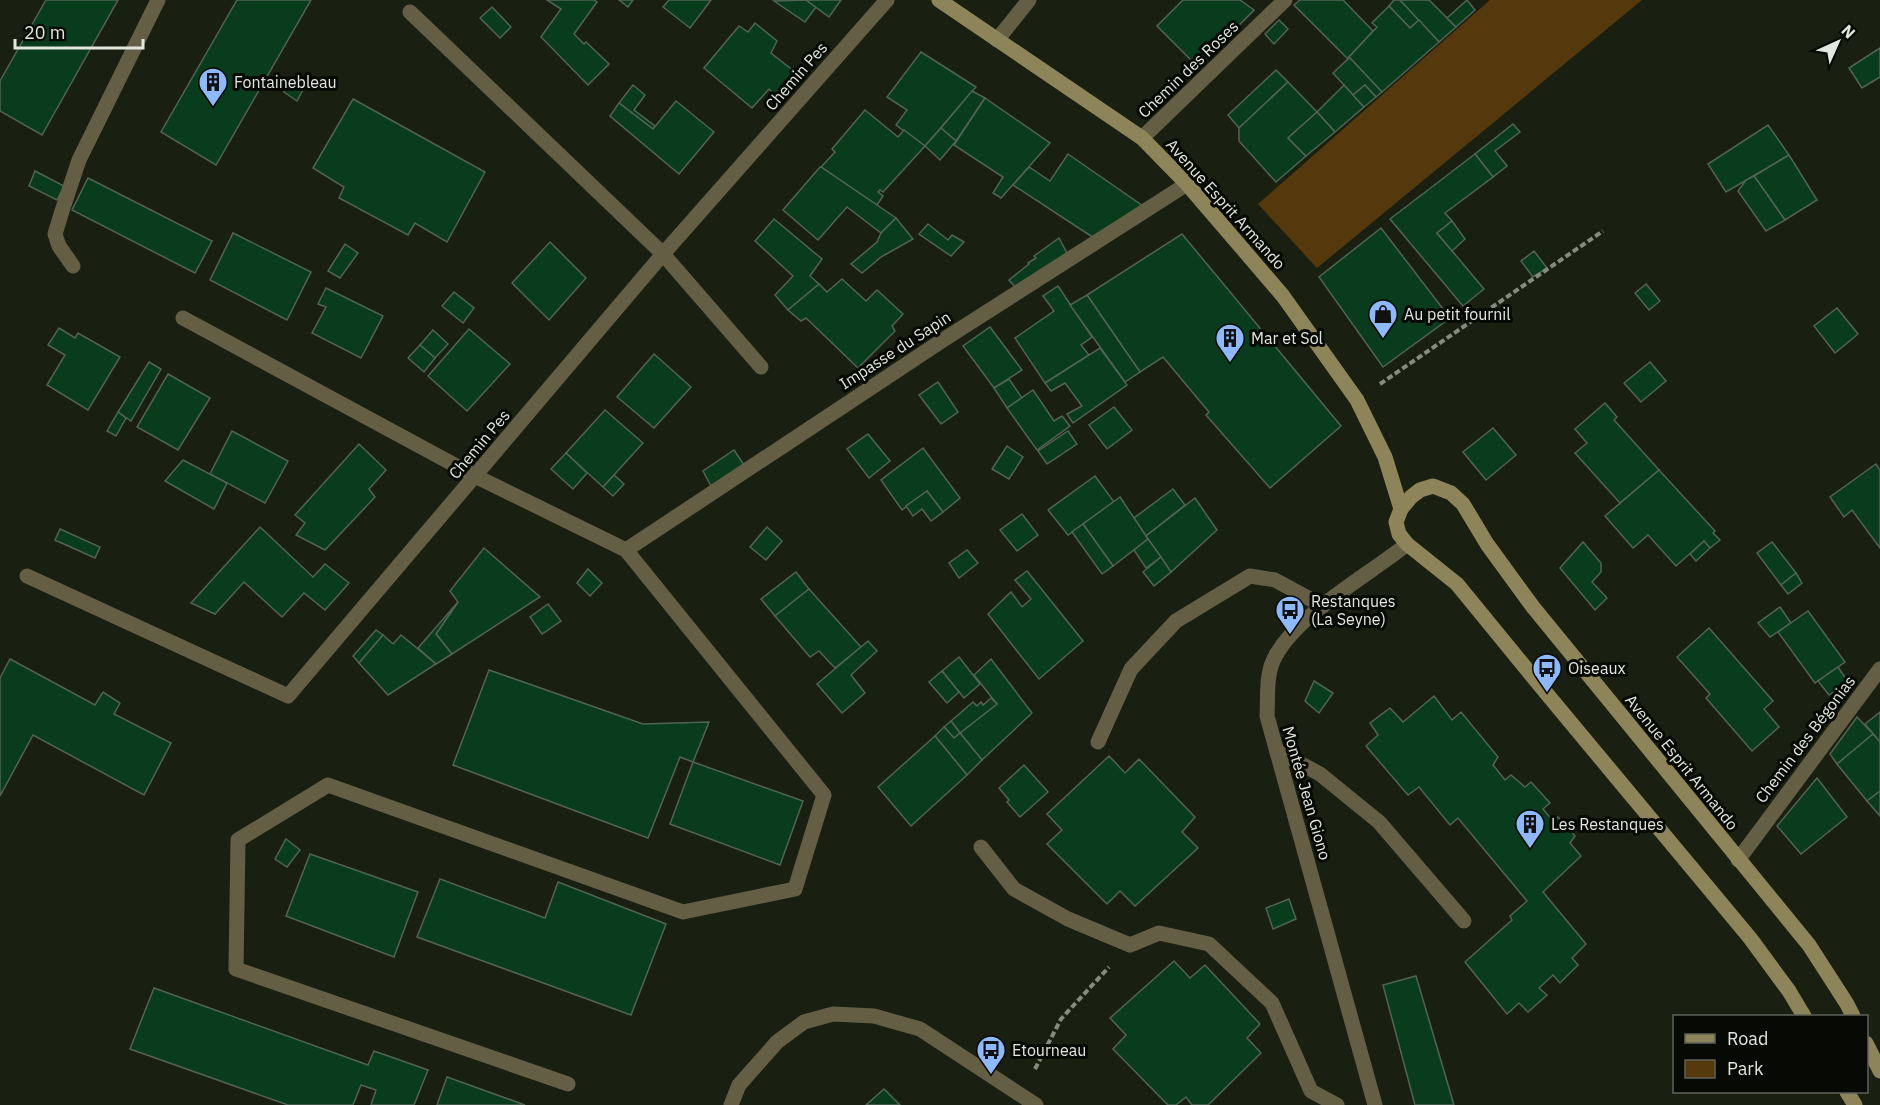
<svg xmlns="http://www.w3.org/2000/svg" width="1880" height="1105" viewBox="0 0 1880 1105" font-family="'IBM Plex Sans',sans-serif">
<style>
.green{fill:#55380c}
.building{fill:#093b1d;stroke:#526356;stroke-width:1.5}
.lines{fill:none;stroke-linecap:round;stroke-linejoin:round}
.path{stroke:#868b7f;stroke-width:4;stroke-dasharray:6 3;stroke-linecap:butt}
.lane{stroke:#645f44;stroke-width:15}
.street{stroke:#645f44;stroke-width:15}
.secondary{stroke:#8d8559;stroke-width:15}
.labels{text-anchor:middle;stroke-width:6;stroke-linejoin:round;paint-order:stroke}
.street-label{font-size:16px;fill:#e2e7dd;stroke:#070904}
.poi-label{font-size:16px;fill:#e2e7dd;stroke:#070904;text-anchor:start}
</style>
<rect width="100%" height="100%" fill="#1a2011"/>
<polygon class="green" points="1490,0 1642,0 1317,268 1258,204"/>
<g class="building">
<polygon points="46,0 118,0 42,135 0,111 0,81"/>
<polygon points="237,0 311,0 216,165 161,132"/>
<polygon points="547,0 594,0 597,2 574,34 584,44 586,42 609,64 588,85 541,37 561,9"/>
<polygon points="619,0 633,0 628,7"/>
<polygon points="669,0 711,0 690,28 663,7"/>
<polygon points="806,0 816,7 805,22 774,1"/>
<polygon points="806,0 841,0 829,17"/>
<polygon points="1183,0 1240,0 1254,10 1198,67 1157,26"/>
<polygon points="1300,0 1343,0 1373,31 1349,57 1348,59 1294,5"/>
<polygon points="1394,0 1400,0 1419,20 1410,28 1389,6"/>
<polygon points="1400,0 1429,0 1456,27 1439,42"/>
<polygon points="1467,0 1475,10 1456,27 1447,18"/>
<polygon points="1389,6 1410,28 1419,20 1439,42 1382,92 1349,57 1377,27 1372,23"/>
<polygon points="492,7 511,27 500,38 480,18"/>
<polygon points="1279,20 1288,29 1274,44 1265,34"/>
<polygon points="755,23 777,41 771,53 795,72 775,95 769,89 752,108 704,68 739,26 748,32"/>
<polygon points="1880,48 1880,77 1862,88 1849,68"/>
<polygon points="921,52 976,87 925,146 896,125 907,110 887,97"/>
<polygon points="1349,57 1382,92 1376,97 1365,85 1353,95 1333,73 1348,59"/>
<polygon points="1276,70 1288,82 1239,128 1228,115"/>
<polygon points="292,77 306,84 297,101 284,92"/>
<polygon points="1288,82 1317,112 1288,138 1306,156 1276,182 1239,141 1239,128"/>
<polygon points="633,85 645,95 634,110 655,126 653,129 619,103"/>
<polygon points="1344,85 1364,107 1335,132 1317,112"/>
<polygon points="1365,85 1376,97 1364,107 1353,95"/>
<polygon points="972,91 985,98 956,141 941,128"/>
<polygon points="985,98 1050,143 1001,198 993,193 1003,177 954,145"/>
<polygon points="353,99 485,172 447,242 415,223 408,235 339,198 344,187 313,168"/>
<polygon points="676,101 714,132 679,174 610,116 619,103 653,129"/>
<polygon points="865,110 898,137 904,130 925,146 883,192 880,190 878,192 883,196 877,205 821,167 835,152 832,149"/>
<polygon points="1317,112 1335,132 1306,156 1288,138"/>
<polygon points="1513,124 1520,132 1495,151 1507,166 1493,177 1475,154"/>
<polygon points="1768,125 1789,155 1726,192 1708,164"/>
<polygon points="941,128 956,141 940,160 925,146"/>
<polygon points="1068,154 1143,206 1094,238 1013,185 1029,167 1050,181"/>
<polygon points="1475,154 1493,177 1445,213 1452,221 1437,233 1484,289 1463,306 1390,219"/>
<polygon points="1789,155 1817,200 1785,220 1754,176"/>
<polygon points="820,167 821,167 896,218 881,233 847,207 818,240 783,210"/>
<polygon points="35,171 64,186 57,200 29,186"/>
<polygon points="1754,176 1785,220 1766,231 1738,191 1746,180"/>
<polygon points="88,178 212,241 195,273 72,210"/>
<polygon points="896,218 913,239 881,257 862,273 851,264 877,242 881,233"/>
<polygon points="774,219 822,259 810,276 819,284 788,310 775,295 793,276 755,241"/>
<polygon points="1452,221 1465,239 1452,251 1437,233"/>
<polygon points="928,224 948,240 952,235 964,242 951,256 919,234"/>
<polygon points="1381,228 1450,318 1383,367 1319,277"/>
<polygon points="233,233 311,272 287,320 210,280"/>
<polygon points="1182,234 1341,426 1270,488 1206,415 1209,412 1163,357 1140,372 1087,295"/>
<polygon points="1059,238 1068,255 1016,288 1009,280 1029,264 1028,263 1036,258 1034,256"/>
<polygon points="550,242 586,278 549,320 512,283"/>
<polygon points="345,244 358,253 340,278 328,271"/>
<polygon points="1534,251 1547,268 1533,277 1521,261"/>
<polygon points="842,279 866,301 877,290 903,314 892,326 895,331 858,368 806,318 801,321 788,310 819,284 827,292"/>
<polygon points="1646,284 1660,301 1649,310 1635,293"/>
<polygon points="1058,286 1092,337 1081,345 1089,355 1045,383 1015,338 1054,311 1043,296"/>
<polygon points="326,288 383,316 361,358 312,333 326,307 318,304"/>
<polygon points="454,292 474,308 463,323 442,306"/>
<polygon points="1087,295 1140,372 1125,382 1070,305"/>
<polygon points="1837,308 1858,334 1835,353 1814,326"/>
<polygon points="990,327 1022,370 994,388 963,346"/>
<polygon points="59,328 75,338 78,333 120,357 88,410 47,385 65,355 48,345"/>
<polygon points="469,329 510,364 467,411 428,376"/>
<polygon points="433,330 448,344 435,358 420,345"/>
<polygon points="420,345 435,358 424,372 408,358"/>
<polygon points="1100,348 1127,385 1073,423 1067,414 1082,406 1065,383 1051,391 1045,383"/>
<polygon points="654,354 691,387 654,428 617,397"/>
<polygon points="149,362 161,369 131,421 118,412"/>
<polygon points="1650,362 1666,381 1641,402 1624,383"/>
<polygon points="168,374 210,398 178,450 137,427"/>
<polygon points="1009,379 1022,398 1007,408 994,388"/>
<polygon points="938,382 958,412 941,424 919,395"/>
<polygon points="1033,390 1054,421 1062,416 1070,426 1037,450 1007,408"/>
<polygon points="1605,403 1617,417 1614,420 1659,470 1620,503 1575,453 1587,443 1575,429"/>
<polygon points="1114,407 1132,430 1107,449 1089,425"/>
<polygon points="605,410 643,443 603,487 566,453"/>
<polygon points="118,412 126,418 116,436 107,431"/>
<polygon points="1493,428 1516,455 1486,480 1463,452"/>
<polygon points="232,431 288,461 265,503 210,474"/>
<polygon points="1068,431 1077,444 1047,464 1038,451"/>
<polygon points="868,434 890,461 869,478 847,449"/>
<polygon points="359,444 386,470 369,489 375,497 325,550 296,535 305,523 295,515"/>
<polygon points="1007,446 1023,457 1009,479 992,469"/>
<polygon points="923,448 960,498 943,512 927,491 902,510 881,480"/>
<polygon points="734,450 744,465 711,486 703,471"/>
<polygon points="566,453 587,473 573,489 551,469"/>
<polygon points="183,460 227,483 214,509 165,481"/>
<polygon points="1876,464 1880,470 1880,548 1852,510 1844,517 1830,497"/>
<polygon points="1659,470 1715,531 1713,533 1720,540 1710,548 1704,541 1676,566 1648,535 1633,548 1605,516"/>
<polygon points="614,475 624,484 613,496 603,487"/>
<polygon points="1095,476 1114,502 1068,535 1048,510"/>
<polygon points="1173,489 1185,505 1146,536 1134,518"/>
<polygon points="927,491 943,512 931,521 922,509 913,516 906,506"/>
<polygon points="1120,497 1148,539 1113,566 1083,524"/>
<polygon points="1195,498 1217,530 1171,572 1146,536"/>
<polygon points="1022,514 1038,535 1017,551 1000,530"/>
<polygon points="1083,524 1113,566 1102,574 1072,532"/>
<polygon points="260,527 313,577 325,564 349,583 325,610 304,593 282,617 244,582 215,614 191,603"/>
<polygon points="767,527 782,541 766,560 750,547"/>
<polygon points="60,529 100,547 95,558 55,540"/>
<polygon points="1148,539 1161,557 1146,568 1134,550"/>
<polygon points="1704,541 1710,548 1696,561 1690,554"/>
<polygon points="1583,542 1601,563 1601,572 1592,582 1607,598 1595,610 1560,568"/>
<polygon points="1772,542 1796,573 1781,585 1757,553"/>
<polygon points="484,548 540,597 452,654 436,634 458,602 450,591"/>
<polygon points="967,550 978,563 959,578 949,563"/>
<polygon points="1161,557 1171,572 1154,586 1143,572"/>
<polygon points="588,569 602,583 590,596 577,583"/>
<polygon points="1027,571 1083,641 1039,679 988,614 1011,592 1022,607 1031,599 1015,580"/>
<polygon points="796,572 809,589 775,616 761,599"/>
<polygon points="1796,573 1802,583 1788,594 1781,585"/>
<polygon points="809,589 861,647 835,668 819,651 810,657 775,616"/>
<polygon points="458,602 436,634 452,654 436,664 418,648"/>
<polygon points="548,604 561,621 542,634 530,617"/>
<polygon points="1780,607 1791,623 1770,637 1758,623"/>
<polygon points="1808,611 1845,662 1815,683 1778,632"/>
<polygon points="1709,628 1773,701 1764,709 1779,727 1752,751 1706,698 1710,694 1677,657"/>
<polygon points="376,630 383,635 359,663 353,656"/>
<polygon points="383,635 393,644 401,635 436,664 388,695 359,663"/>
<polygon points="868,641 877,651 851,675 865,693 842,713 817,684"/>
<polygon points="959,657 980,684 964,698 942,671"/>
<polygon points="10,659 95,705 103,692 120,703 114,714 171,743 144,795 33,735 0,796 0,678"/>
<polygon points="991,659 1032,713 982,760 960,733 997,704 974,675"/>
<polygon points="1838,667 1848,682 1829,695 1818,681"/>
<polygon points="489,670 643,724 709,722 693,762 680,757 648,838 453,765"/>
<polygon points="942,671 959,692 947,703 929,682"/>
<polygon points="1314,681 1333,693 1319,713 1305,701"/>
<polygon points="1434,696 1452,720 1461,712 1498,757 1493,765 1505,780 1511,775 1525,787 1531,782 1550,803 1543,809 1553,821 1558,817 1575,836 1570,843 1581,856 1543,892 1586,944 1572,958 1578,965 1560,983 1553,975 1539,988 1547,995 1528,1012 1519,1003 1507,1014 1465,962 1512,920 1510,916 1527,901 1458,818 1450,825 1419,787 1408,795 1366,746 1378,735 1370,723 1390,708 1403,722"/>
<polygon points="991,698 997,704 960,733 951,721 973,702 977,706 981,702 983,705"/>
<polygon points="1880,712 1880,742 1865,724"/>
<polygon points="1857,717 1873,734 1837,764 1830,754"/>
<polygon points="951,721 960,733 954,738 944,727"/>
<polygon points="944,727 954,738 960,733 982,760 967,775 935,736"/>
<polygon points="1873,734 1880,742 1880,791 1867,801 1837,764"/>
<polygon points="935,736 967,775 911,826 878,787"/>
<polygon points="1109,756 1125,773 1139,759 1195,817 1182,832 1198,848 1135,906 1120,891 1107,904 1047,844 1062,830 1047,814"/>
<polygon points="693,762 803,801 780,865 670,824"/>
<polygon points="1024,765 1048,792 1020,817 1007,802 1009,800 999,788"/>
<polygon points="1817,778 1847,817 1801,854 1777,826"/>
<polygon points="1880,791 1880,816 1867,801"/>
<polygon points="286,839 300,850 287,867 275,859"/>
<polygon points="310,854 418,892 394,957 286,916"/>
<polygon points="440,879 545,918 558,882 666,924 631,1015 417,937"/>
<polygon points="1289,899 1296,919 1273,929 1266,908"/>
<polygon points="1174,961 1190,978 1205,965 1260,1024 1247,1038 1261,1053 1208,1105 1192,1105 1186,1097 1176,1105 1168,1105 1113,1049 1126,1035 1110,1018"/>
<polygon points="1416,976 1454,1105 1415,1105 1383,985"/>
<polygon points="154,988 368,1065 374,1051 428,1070 414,1105 371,1105 376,1090 361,1085 353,1105 288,1105 130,1049"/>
<polygon points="447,1077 525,1105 437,1105"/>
<polygon points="884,1089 900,1105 866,1105"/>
</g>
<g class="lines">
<g class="path">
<polyline points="1380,384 1603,231"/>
<polyline points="1035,1069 1061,1019 1109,967"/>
</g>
<g class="lane">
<polyline points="410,12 663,254 761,367"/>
<polyline points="183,318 475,476 626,550 824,795 795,889 683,912 328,785 238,840 236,969 568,1084"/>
<polyline points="1098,742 1131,669 1176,621 1250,576 1275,580 1323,606"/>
<polyline points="1277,751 1320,774 1379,822 1464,921"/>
<polyline points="981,847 1014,889 1068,919 1130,945 1159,933 1209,944 1272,1003 1311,1091 1337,1105"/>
</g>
<g class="street">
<polyline points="997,40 1029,0"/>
<polyline points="1142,138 1285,0"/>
<polyline points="73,266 59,246 55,234 62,211 79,160 158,0"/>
<polyline points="626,550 943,340 1187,184"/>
<polyline points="27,576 288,696 663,254 887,0"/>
<polyline points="1738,860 1880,669"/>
<polyline points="731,1105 739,1085 777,1042 804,1022 833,1014 874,1016 920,1029 1036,1105"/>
<path d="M1375,1105l-108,-389c1,-18 -1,-39 6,-55 20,-45 95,-85 134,-117"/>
</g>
<g class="secondary">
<polyline points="939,0 1142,138 1187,184 1283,296 1357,400 1385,457 1401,509"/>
<polyline points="1804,1016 1789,991 1750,938 1547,694 1457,584 1407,544 1399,534 1396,522 1401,509 1411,497 1420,490 1433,486 1451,493 1463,504 1487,544 1533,607 1809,945 1847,1004 1853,1016"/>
<polyline points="1866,1043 1880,1071"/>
<polyline points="1847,1092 1855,1105"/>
</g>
</g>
<defs>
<g id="building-pin" transform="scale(1.5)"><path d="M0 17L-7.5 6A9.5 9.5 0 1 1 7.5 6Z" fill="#8db9fc" stroke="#070904"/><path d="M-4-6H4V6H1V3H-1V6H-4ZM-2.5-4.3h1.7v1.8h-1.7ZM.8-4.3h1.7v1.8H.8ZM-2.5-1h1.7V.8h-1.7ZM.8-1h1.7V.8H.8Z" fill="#111"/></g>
<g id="shop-pin" transform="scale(1.5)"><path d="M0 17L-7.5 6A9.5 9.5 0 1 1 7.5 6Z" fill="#8db9fc" stroke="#070904"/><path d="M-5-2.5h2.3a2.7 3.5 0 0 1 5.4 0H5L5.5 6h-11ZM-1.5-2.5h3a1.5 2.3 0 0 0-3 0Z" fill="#111"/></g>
<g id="bus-pin" transform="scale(1.5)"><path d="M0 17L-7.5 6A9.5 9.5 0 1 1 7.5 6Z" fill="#8db9fc" stroke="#070904"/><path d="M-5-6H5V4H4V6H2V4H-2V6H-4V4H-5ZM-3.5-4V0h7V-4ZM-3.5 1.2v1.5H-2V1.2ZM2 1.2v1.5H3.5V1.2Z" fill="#111"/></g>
</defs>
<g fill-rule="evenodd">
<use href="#building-pin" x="213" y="82"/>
<use href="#shop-pin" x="1383" y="314"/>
<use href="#building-pin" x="1230" y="338"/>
<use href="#bus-pin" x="1290" y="610"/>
<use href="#bus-pin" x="1547" y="668"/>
<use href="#building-pin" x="1530" y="824"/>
<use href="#bus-pin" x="991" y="1050"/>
</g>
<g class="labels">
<g class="street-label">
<text transform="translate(1188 69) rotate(-44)" y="6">Chemin des Roses</text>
<text transform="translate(796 76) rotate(-49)" y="6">Chemin Pes</text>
<text transform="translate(1226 204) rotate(48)" y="6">Avenue Esprit Armando</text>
<text transform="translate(895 350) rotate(-33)" y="6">Impasse du Sapin</text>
<text transform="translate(479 444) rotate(-50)" y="6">Chemin Pes</text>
<text transform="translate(1805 739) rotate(-53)" y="6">Chemin des Bégonias</text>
<text transform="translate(1682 762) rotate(51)" y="6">Avenue Esprit Armando</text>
<text transform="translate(1307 793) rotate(74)" y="6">Montée Jean Giono</text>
</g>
<g class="poi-label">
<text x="234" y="88">Fontainebleau</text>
<text x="1404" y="320">Au petit fournil</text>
<text x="1251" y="344">Mar et Sol</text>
<text x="1311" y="607">Restanques<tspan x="1311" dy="18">(La Seyne)</tspan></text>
<text x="1568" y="674">Oiseaux</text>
<text x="1551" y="830">Les Restanques</text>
<text x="1012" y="1056">Etourneau</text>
</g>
</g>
<rect x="1673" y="1015" width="195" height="78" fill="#070904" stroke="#5f625b" stroke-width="1.5"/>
<rect x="1685" y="1034" width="30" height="9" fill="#8d8559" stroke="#5f625b" stroke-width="1.5"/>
<text x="1727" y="1045" font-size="18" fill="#e2e7dd">Road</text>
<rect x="1685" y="1060" width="30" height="18" fill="#55380c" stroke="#5f625b" stroke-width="1.5"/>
<text x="1727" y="1075" font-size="18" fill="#e2e7dd">Park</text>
<g transform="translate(1838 42) rotate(45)" stroke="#070904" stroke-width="4.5" paint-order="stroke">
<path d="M0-4.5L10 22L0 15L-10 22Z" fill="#e2e7dd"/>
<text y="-9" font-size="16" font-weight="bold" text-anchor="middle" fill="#e2e7dd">N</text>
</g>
<path d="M15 39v9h128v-9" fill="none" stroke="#e2e7dd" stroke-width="3"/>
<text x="24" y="39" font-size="18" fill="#e2e7dd" stroke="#070904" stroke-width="4.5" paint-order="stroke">20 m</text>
</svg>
